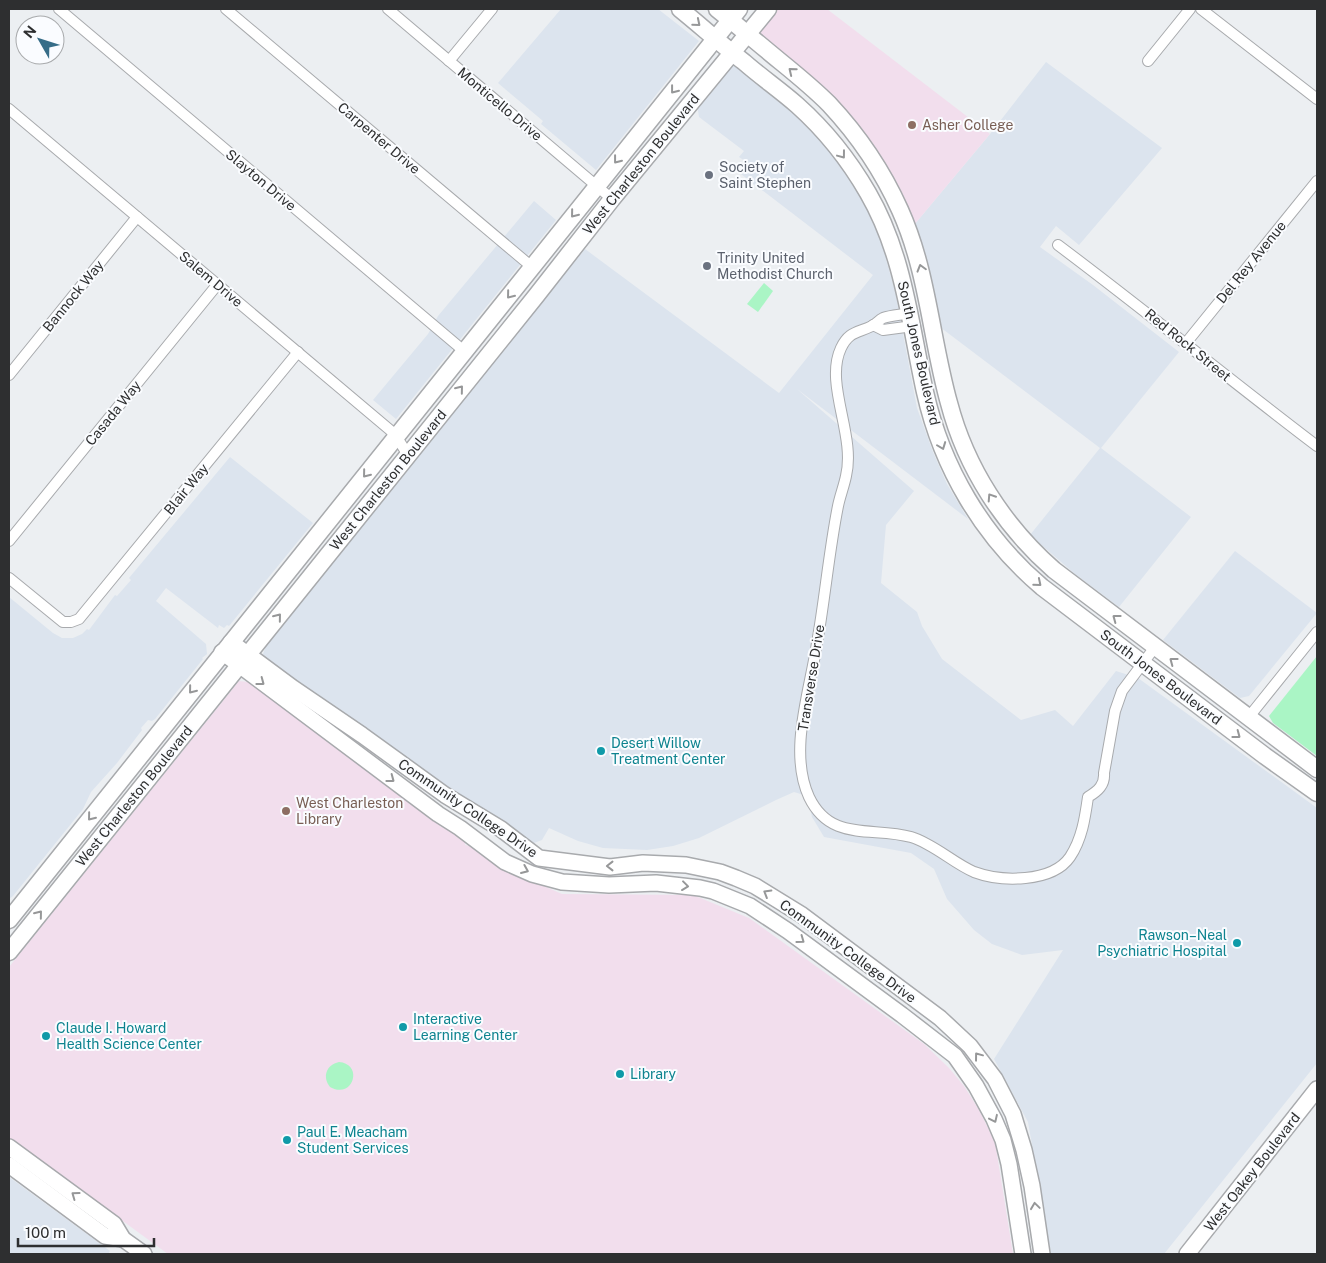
<svg xmlns="http://www.w3.org/2000/svg" width="1326" height="1263" viewBox="0 0 1326 1263" font-family="'Public Sans',sans-serif">
<style>
.built{fill:#dce4ee}
.education{fill:#f2deed}
.green{fill:#aaf5c5}
.lines{fill:none;stroke-linecap:round;stroke-linejoin:round}
.street-casing{stroke:#a8aaad;stroke-width:12}
.secondary-casing{stroke:#a8aaad;stroke-width:18}
.primary-casing{stroke:#a8aaad;stroke-width:19}
.street{stroke:#fff;stroke-width:10}
.secondary{stroke:#fff;stroke-width:15}
.primary{stroke:#fff;stroke-width:16}
.oneway{stroke:#969798}
.education-dot{fill:#8d6e63;stroke:#fafcff;stroke-width:2}
.worship-dot{fill:#6b7280;stroke:#fafcff;stroke-width:2}
.culture-dot{fill:#0f9aa8;stroke:#fafcff;stroke-width:2}
.labels{text-anchor:middle;stroke-width:4;stroke-linejoin:round;paint-order:stroke}
.street-label{font-size:14px;fill:#2e2f30;stroke:#fafcff}
.education-label{font-size:14px;fill:#785e54;stroke:#fafcff;text-anchor:start}
.worship-label{font-size:14px;fill:#5b616d;stroke:#fafcff;text-anchor:start}
.culture-label{font-size:14px;fill:#0d838f;stroke:#fafcff;text-anchor:start}
</style>
<rect width="100%" height="100%" fill="#eceff2"/>
<g class="built">
<polygon points="561,9 658,9 699,41 596,170 541,124 543,121 498,83"/>
<polygon points="732,53 846,159 894,249 886,259 895,291 917,408 933,452 947,484 968,519 797,389 914,491 886,525 881,583 917,612 922,626 942,659 1021,720 1055,710 1073,726 1116,671 1138,678 1317,808 1317,1063 1164,1254 1051,1254 1028,1122 994,1059 1063,950 1022,955 992,944 974,930 947,899 934,869 911,853 824,837 812,817 807,796 794,792 776,800 699,838 673,846 647,850 603,848 578,841 549,828 542,840 534,843 463,800 264,658 263,654 266,646 585,249 779,393 873,275 737,171 745,161 739,157 744,151 699,117 696,98"/>
<polygon points="1046,62 1162,148 1079,245 1056,226 1040,247 1093,285 1179,352 1101,448 1191,517 1119,607 1075,574 1030,535 1100,448 932,321 909,231 990,134"/>
<polygon points="534,201 556,220 396,419 373,400 428,334 438,316"/>
<polygon points="230,457 313,523 229,626 227,625 224,628 219,625 218,628 166,588 156,601 206,644 207,654 202,658 203,659 155,719 152,721 148,720 141,728 142,730 117,763 91,792 83,809 13,896 9,899 9,597 53,633 62,638 73,638 82,634 87,629 89,630 115,595 117,596 131,580 129,578"/>
<polygon points="1235,551 1317,613 1249,696 1240,698 1163,640"/>
<polygon points="9,1177 110,1251 108,1254 9,1254"/>
</g>
<g class="education">
<polygon points="768,9 827,9 990,134 909,231 864,149 747,35"/>
<polygon points="239,681 248,682 253,685 415,804 437,822 441,827 444,826 450,831 465,842 465,845 470,846 496,865 562,894 693,895 749,918 924,1044 949,1068 964,1086 979,1110 995,1142 1013,1254 168,1254 9,1138 9,967"/>
</g>
<g class="green">
<polygon points="764,283 773,291 758,312 747,304"/>
<polygon points="1317,656 1317,756 1273,723 1269,716"/>
<path d="M339,1062c25,2 14,38 -9,25 -8,-10 -4,-22 9,-25z"/>
</g>
<g class="lines">
<g class="street-casing">
<g id="street">
<polyline points="59,9 464,351"/>
<polyline points="226,9 532,267"/>
<polyline points="388,9 612,199"/>
<polyline points="1201,9 1317,99"/>
<polyline points="449,61 492,9"/>
<polyline points="1148,61 1190,9"/>
<polyline points="9,109 390,430 396,436 408,455"/>
<path d="M1058,245c88,66 172,135 259,201"/>
<path d="M910,313c-9,2 -18,2 -27,5 -4,2 -7,6 -11,8 -14,7 -23,5 -31,22 -17,36 15,87 5,128 -2,10 -6,20 -8,30 -9,45 -13,92 -21,137 -7,48 -29,108 -8,154 22,46 64,29 102,40 23,7 42,26 63,35 27,10 78,11 96,-15 12,-18 15,-39 18,-60 10,-6 17,-12 16,-24l11,-62 7,-20 33,-44"/>
<polyline points="873,325 883,330 913,326"/>
<polyline points="1186,343 1317,181"/>
<polyline points="9,375 137,217"/>
<polyline points="9,541 217,285"/>
<polyline points="9,578 63,622 71,622 79,619 298,352"/>
<polyline points="1248,718 1317,632"/>
</g>
</g>
<g class="secondary-casing">
<g id="secondary">
<polyline points="231,642 293,688 362,735 445,795 501,829 539,858 610,867 643,863 686,865 720,872 736,878 755,886 802,915 940,1018 970,1046 995,1079 1013,1114 1024,1150 1032,1186 1042,1254"/>
<polyline points="222,652 438,814 460,828 505,862 532,874 562,882 609,885 656,883 700,888 713,891 750,906 788,931 902,1015 955,1056 976,1086 994,1119 1003,1140 1009,1164 1023,1254"/>
<polyline points="9,1147 114,1224 123,1239 144,1254"/>
<polyline points="9,1165 105,1236 123,1239"/>
<polyline points="1187,1254 1317,1089"/>
</g>
</g>
<g class="primary-casing">
<g id="primary">
<path d="M680,9c21,17 42,36 64,53 17,15 36,28 53,43 28,25 52,55 71,88 36,62 42,131 57,199 17,76 58,145 117,195l223,169 52,37"/>
<path d="M717,9c21,17 42,35 64,53 16,13 33,27 48,42 29,31 54,68 71,106 28,62 31,129 49,193 17,65 55,123 105,167l263,199"/>
<polyline points="9,920 739,9"/>
<polyline points="9,952 536,296 612,199 768,9"/>
</g>
</g>
<use href="#street" class="street"/>
<use href="#secondary" class="secondary"/>
<use href="#primary" class="primary"/>
</g>
<defs><path id="oneway-chevron" d="M-2-3.5L2.5 0L-2 3.5" fill="none" stroke-width="1.6" stroke-linecap="round" stroke-linejoin="round" transform="scale(1.25)"/></defs>
<g class="oneway">
<use href="#oneway-chevron" transform="translate(697 23) rotate(40)"/>
<use href="#oneway-chevron" transform="translate(792 71) rotate(-141)"/>
<use href="#oneway-chevron" transform="translate(674 90) rotate(128)"/>
<use href="#oneway-chevron" transform="translate(842 155) rotate(53)"/>
<use href="#oneway-chevron" transform="translate(617 160) rotate(128)"/>
<use href="#oneway-chevron" transform="translate(574 214) rotate(129)"/>
<use href="#oneway-chevron" transform="translate(921 268) rotate(-106)"/>
<use href="#oneway-chevron" transform="translate(510 295) rotate(129)"/>
<use href="#oneway-chevron" transform="translate(460 389) rotate(-51)"/>
<use href="#oneway-chevron" transform="translate(942 446) rotate(69)"/>
<use href="#oneway-chevron" transform="translate(366 474) rotate(129)"/>
<use href="#oneway-chevron" transform="translate(991 497) rotate(-123)"/>
<use href="#oneway-chevron" transform="translate(1038 583) rotate(40)"/>
<use href="#oneway-chevron" transform="translate(278 617) rotate(-51)"/>
<use href="#oneway-chevron" transform="translate(1116 618) rotate(-143)"/>
<use href="#oneway-chevron" transform="translate(1173 661) rotate(-143)"/>
<use href="#oneway-chevron" transform="translate(261 682) rotate(37)"/>
<use href="#oneway-chevron" transform="translate(192 690) rotate(129)"/>
<use href="#oneway-chevron" transform="translate(1237 735) rotate(37)"/>
<use href="#oneway-chevron" transform="translate(391 779) rotate(37)"/>
<use href="#oneway-chevron" transform="translate(91 817) rotate(129)"/>
<use href="#oneway-chevron" transform="translate(610 866) rotate(180)"/>
<use href="#oneway-chevron" transform="translate(525 870) rotate(23)"/>
<use href="#oneway-chevron" transform="translate(685 886) rotate(7)"/>
<use href="#oneway-chevron" transform="translate(767 893) rotate(-149)"/>
<use href="#oneway-chevron" transform="translate(39 914) rotate(-51)"/>
<use href="#oneway-chevron" transform="translate(801 940) rotate(36)"/>
<use href="#oneway-chevron" transform="translate(978 1056) rotate(-127)"/>
<use href="#oneway-chevron" transform="translate(994 1119) rotate(65)"/>
<use href="#oneway-chevron" transform="translate(75 1195) rotate(-144)"/>
<use href="#oneway-chevron" transform="translate(1035 1206) rotate(-98)"/>
</g>
<g class="education-dot">
<circle cx="912" cy="125" r="5"/>
<circle cx="286" cy="811" r="5"/>
</g>
<g class="worship-dot">
<circle cx="709" cy="175" r="5"/>
<circle cx="707" cy="266" r="5"/>
</g>
<g class="culture-dot">
<circle cx="601" cy="751" r="5"/>
<circle cx="1237" cy="943" r="5"/>
<circle cx="403" cy="1027" r="5"/>
<circle cx="46" cy="1036" r="5"/>
<circle cx="620" cy="1074" r="5"/>
<circle cx="287" cy="1140" r="5"/>
</g>
<g class="labels">
<g class="street-label">
<text transform="translate(500 104) rotate(40)" y="5">Monticello Drive</text>
<text transform="translate(379 138) rotate(40)" y="5">Carpenter Drive</text>
<text transform="translate(641 164) rotate(-51)" y="5">West Charleston Boulevard</text>
<text transform="translate(261 180) rotate(40)" y="5">Slayton Drive</text>
<text transform="translate(1251 262) rotate(-51)" y="5">Del Rey Avenue</text>
<text transform="translate(211 279) rotate(40)" y="5">Salem Drive</text>
<text transform="translate(73 296) rotate(-51)" y="5">Bannock Way</text>
<text transform="translate(1188 345) rotate(39)" y="5">Red Rock Street</text>
<text transform="translate(919 353) rotate(77)" y="5">South Jones Boulevard</text>
<text transform="translate(113 413) rotate(-51)" y="5">Casada Way</text>
<text transform="translate(388 480) rotate(-51)" y="5">West Charleston Boulevard</text>
<text transform="translate(186 489) rotate(-51)" y="5">Blair Way</text>
<text transform="translate(1161 677) rotate(37)" y="5">South Jones Boulevard</text>
<text transform="translate(811 678) rotate(-81)" y="5">Transverse Drive</text>
<text transform="translate(134 796) rotate(-51)" y="5">West Charleston Boulevard</text>
<text transform="translate(468 808) rotate(34)" y="5">Community College Drive</text>
<text transform="translate(848 951) rotate(36)" y="5">Community College Drive</text>
<text transform="translate(1252 1172) rotate(-52)" y="5">West Oakey Boulevard</text>
</g>
<g class="education-label">
<text x="922" y="130">Asher College</text>
<text x="296" y="808">West Charleston<tspan x="296" dy="16">Library</tspan></text>
</g>
<g class="worship-label">
<text x="719" y="172">Society of<tspan x="719" dy="16">Saint Stephen</tspan></text>
<text x="717" y="263">Trinity United<tspan x="717" dy="16">Methodist Church</tspan></text>
</g>
<g class="culture-label">
<text x="611" y="748">Desert Willow<tspan x="611" dy="16">Treatment Center</tspan></text>
<text x="1227" y="940" text-anchor="end">Rawson–Neal<tspan x="1227" dy="16">Psychiatric Hospital</tspan></text>
<text x="413" y="1024">Interactive<tspan x="413" dy="16">Learning Center</tspan></text>
<text x="56" y="1033">Claude I. Howard<tspan x="56" dy="16">Health Science Center</tspan></text>
<text x="630" y="1079">Library</text>
<text x="297" y="1137">Paul E. Meacham<tspan x="297" dy="16">Student Services</tspan></text>
</g>
</g>
<rect width="1326" height="1263" fill="none" stroke="#2e2f30" stroke-width="20"/>
<g transform="translate(40 40) rotate(309)"><circle r="24" fill="#fafcff" stroke="#a8aaac"/>
<path d="M0-4L9 19L0 12L-9 19Z" fill="#366d88"/>
<text y="-8" font-size="14" font-weight="bold" text-anchor="middle" fill="#2e2f30">N</text>
</g>
<path d="M18 1238v8h136v-8" fill="none" stroke="#2e2f30" stroke-width="2.5"/>
<text x="25" y="1238" font-size="15" fill="#2e2f30" stroke="#fafcff" stroke-width="4" paint-order="stroke">100 m</text>
</svg>
